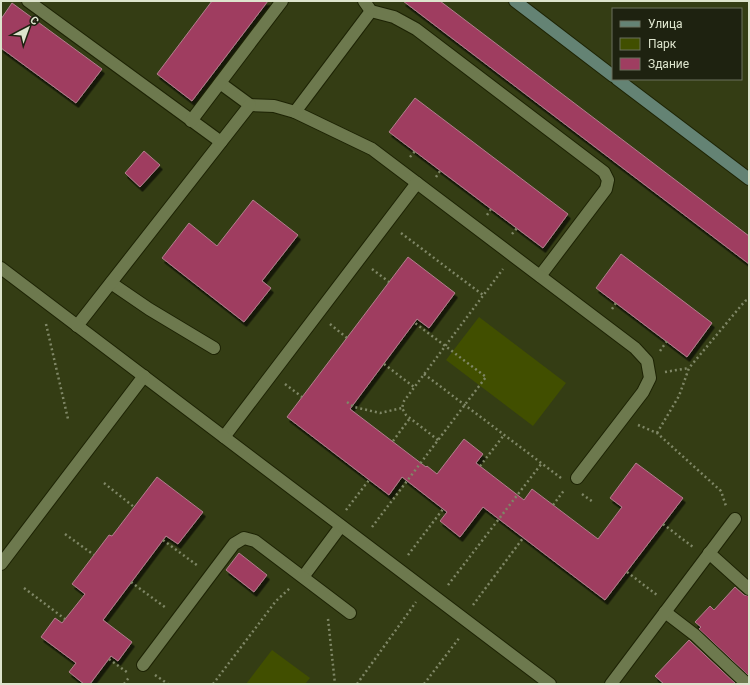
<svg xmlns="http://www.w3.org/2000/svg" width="750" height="685" viewBox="0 0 750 685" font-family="Roboto,sans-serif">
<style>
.green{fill:#414f00}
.building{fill:#9f3e61;stroke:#b17f8d;filter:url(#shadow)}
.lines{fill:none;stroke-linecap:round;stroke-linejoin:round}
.service-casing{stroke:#1d2304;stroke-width:14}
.minor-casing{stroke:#1d2304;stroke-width:14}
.secondary-casing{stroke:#1d2304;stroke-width:14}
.path{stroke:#7f8766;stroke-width:2.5;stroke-dasharray:2 3;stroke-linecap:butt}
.service{stroke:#6d794e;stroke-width:12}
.minor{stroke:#6d794e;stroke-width:12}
.secondary{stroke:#648374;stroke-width:12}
</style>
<defs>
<filter id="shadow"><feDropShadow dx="2.5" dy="4.5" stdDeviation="0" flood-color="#0009"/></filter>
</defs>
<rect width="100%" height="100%" fill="#343d14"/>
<g class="green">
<polygon points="479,317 566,383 533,426 446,360"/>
<polygon points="272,650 310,678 305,684 246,684"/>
</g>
<g class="building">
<polygon points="212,1 268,1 192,101 157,74"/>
<polygon points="403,1 440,1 749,236 749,264"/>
<polygon points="12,3 102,69 76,103 1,48 1,19"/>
<polygon points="415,98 568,214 543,248 389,132"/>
<polygon points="144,151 160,165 140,187 125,173"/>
<polygon points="253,200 298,235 262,281 271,288 244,322 162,258 189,223 217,246"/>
<polygon points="621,254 712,323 687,357 596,288"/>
<polygon points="408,257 455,293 429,328 417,319 350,409 426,467 427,466 437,474 464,439 483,454 476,463 524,500 532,489 598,539 622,507 610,498 636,463 683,498 605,600 483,507 460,537 440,521 447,512 402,477 389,495 287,417"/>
<polygon points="157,477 203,512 178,544 166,536 103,620 132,642 118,661 111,656 90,684 84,684 69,672 76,663 41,637 55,618 62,623 85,594 72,584 109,535 112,536"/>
<polygon points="239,553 267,575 254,592 226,570"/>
<polygon points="735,587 744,595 749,596 749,676 699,629 701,627 695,622 710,606 714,610"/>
<polygon points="689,640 690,641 736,684 664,684 655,676"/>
</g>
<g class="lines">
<g class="service-casing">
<g id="service">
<polyline points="28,1 221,142"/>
<polyline points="364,1 371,11 394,17 416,29 604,172 608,180 606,189 540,276"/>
<polyline points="220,83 250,105 274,106 295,112 372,149 417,183"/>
<polyline points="295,112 371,11"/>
<polyline points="191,121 282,1"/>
<polyline points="111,283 149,309 214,348"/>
<polyline points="77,326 250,105"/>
<polyline points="224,437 417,183 635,348 647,361 650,378 643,392 577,478"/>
<polyline points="709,553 749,589"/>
<polyline points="303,577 341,526"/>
<polyline points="665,612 695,635 747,684"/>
<polyline points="143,665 234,544 244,538 255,541 350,613"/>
</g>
</g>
<g class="minor-casing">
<g id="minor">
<polyline points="1,268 550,684"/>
<polyline points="1,564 144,376"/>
<polyline points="611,684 735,519"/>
</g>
</g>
<g class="secondary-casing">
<g id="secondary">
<polyline points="515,1 613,76"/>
<polyline points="617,79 749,179"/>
</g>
</g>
<g class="path">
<polyline points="410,157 415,151"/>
<polyline points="436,177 440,171"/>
<polyline points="487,215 491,209"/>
<polyline points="401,233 483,295"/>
<polyline points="512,234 517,228"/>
<polyline points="372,269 389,282"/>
<polyline points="612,309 616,303"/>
<polyline points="46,324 68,419"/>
<polyline points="330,324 347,338"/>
<polyline points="660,351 667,341"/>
<polyline points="384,364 414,387"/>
<polyline points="665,372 689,368"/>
<polyline points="424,374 561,478"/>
<polyline points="285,384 302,397"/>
<polyline points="347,402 354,407 380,413 402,408"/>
<polyline points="638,425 657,433 721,491 726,506"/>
<polyline points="657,433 679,396 689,368 745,301 749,299"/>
<polyline points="438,440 406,415 402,408 404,401 503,269"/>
<polyline points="393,441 410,418"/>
<polyline points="480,466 504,435"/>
<polyline points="104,483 134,507"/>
<polyline points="582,494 593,502"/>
<polyline points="553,505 565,489"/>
<polyline points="346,510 369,480"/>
<polyline points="663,524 693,547"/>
<polyline points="372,527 486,377 415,323"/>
<polyline points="65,534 94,555"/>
<polyline points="163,540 198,566"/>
<polyline points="408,555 443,509"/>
<polyline points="627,572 657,595"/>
<polyline points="131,582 166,608"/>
<polyline points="448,585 542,463"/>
<polyline points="24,588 65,619"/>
<polyline points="473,605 523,538"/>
<polyline points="328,619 335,684"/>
<polyline points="109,659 128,673"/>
<polyline points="155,675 168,684"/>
<polyline points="124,684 130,676"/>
<polyline points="213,684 276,601 290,588"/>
<polyline points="357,684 416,602"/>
<polyline points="424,684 460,637"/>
</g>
<use href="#service" class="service"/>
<use href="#minor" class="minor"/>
<use href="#secondary" class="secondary"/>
</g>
<rect width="750" height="685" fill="none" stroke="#dde4cd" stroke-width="4"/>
<rect x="612" y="8" width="130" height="72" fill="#1e2210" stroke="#6a705c"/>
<rect x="620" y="21" width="20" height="6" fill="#648374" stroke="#6a705c"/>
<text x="648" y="28" font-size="12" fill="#dde4cd">Улица</text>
<rect x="620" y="38" width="20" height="12" fill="#414f00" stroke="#6a705c"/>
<text x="648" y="48" font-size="12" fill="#dde4cd">Парк</text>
<rect x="620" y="58" width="20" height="12" fill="#9f3e61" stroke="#6a705c"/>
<text x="648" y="68" font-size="12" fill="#dde4cd">Здание</text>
<g transform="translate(28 28) rotate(41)" stroke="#1e2210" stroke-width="3" paint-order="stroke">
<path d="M0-3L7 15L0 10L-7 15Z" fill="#dde4cd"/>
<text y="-6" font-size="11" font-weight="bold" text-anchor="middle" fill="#dde4cd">С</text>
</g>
</svg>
